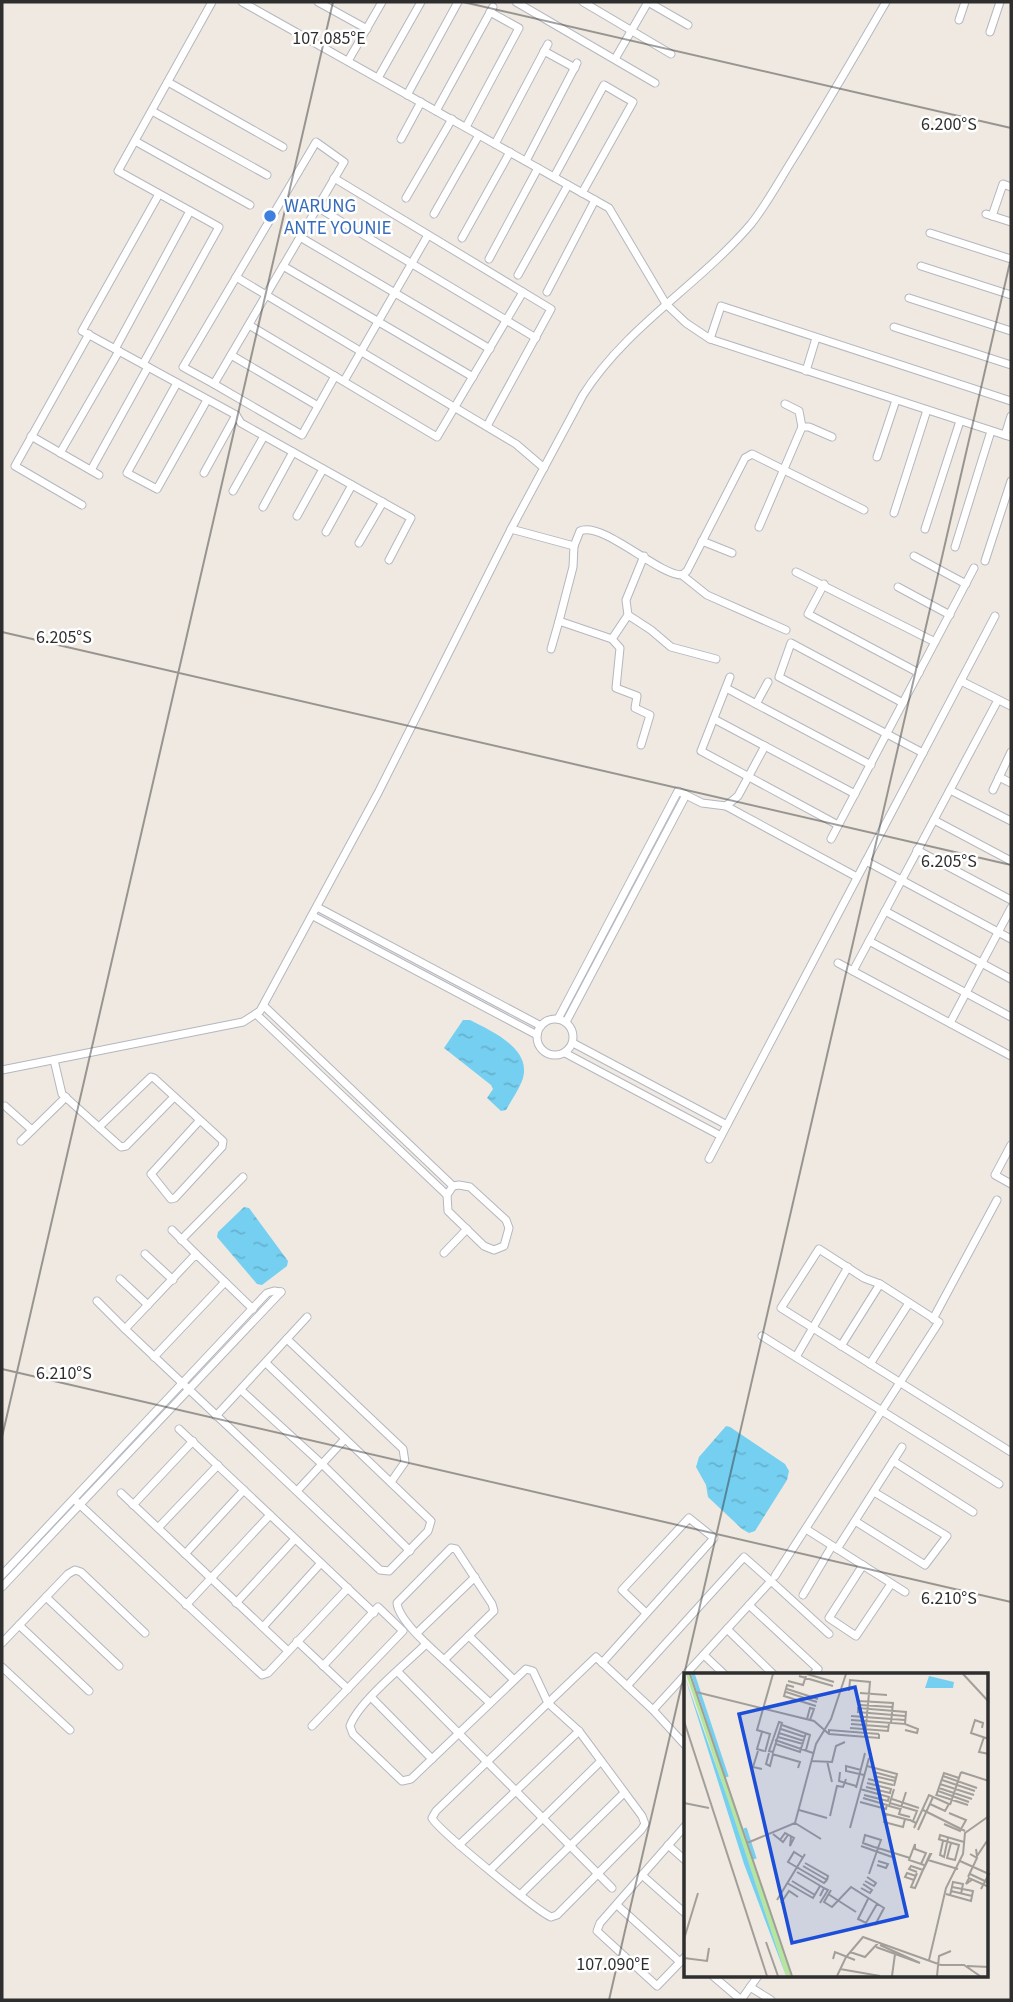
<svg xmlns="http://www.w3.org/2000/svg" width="1013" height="2002" viewBox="0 0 1013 2002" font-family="'Source Sans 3',sans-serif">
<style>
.water{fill:url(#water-ripples)}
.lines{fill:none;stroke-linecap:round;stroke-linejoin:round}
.minor-casing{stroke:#b4b7c1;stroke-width:9}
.minor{stroke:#fff;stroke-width:7}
.ticks{fill:none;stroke:#2e2e2e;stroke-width:2;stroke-opacity:0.45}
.shop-dot{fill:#3f7fe0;stroke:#fff;stroke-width:2.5}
.labels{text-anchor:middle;stroke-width:5;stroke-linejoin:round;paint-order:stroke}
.shop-label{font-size:19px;fill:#366cbe;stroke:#fff;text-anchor:start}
.inset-river{fill:none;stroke:#75cff0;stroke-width:3.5}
.inset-road{fill:none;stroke:#a29e99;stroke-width:2}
.view{fill:#1d4ed8;fill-opacity:0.15;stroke:#1d4ed8;stroke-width:3.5}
.inset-edge{fill:none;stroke:#2e2e2e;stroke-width:3.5}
.ticks-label{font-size:18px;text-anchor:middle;fill:#2e2e2e;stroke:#fff;stroke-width:5;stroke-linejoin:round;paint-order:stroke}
</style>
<defs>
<pattern id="water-ripples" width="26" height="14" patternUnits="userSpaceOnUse" patternTransform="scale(1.75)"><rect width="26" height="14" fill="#75cff0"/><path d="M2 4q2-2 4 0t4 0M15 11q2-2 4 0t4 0" fill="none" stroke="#66b2ce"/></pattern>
</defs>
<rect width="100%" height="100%" fill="#efe9e1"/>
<g class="water">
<path d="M463,1020h7c21,11 64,29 52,61 -4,10 -11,20 -16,29l-5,1 -14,-13 6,-9 -2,-4 -47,-37z"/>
<polygon points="244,1207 249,1208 288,1261 287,1266 262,1285 257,1284 217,1237 218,1232"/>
<polygon points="726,1426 730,1427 785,1464 789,1471 787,1480 755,1531 749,1533 742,1529 708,1497 706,1485 696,1467 699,1457"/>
</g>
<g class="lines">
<g class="minor-casing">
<g id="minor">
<polyline points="242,2 609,208 666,304 686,323 710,339 1011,437"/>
<polyline points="318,2 367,29"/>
<polyline points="516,2 655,83"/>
<polyline points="583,2 671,54"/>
<polyline points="648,2 688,25"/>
<polyline points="959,20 965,2"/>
<polyline points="990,32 1000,2"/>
<polyline points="544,51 575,68"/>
<polyline points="615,59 648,2"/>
<polyline points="348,61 382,2"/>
<polyline points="378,78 421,2"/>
<polyline points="168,82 283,147"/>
<polyline points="407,95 458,2"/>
<polyline points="152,111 267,175"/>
<polyline points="436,111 493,7"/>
<polyline points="466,127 519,28 490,12"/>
<polyline points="401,139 421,102"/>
<polyline points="135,141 250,205"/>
<polygon points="316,142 344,162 214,384 183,367"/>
<polyline points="495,144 548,44"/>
<polyline points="526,161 577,63"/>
<polyline points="554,177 604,85 633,102 582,193"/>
<polyline points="334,178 551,309 487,426"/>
<polyline points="159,194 82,331 236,415 241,423 411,518 389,560"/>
<polyline points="406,198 452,119"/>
<polyline points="317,207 536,338"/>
<polyline points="434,214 479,135"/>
<polyline points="986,214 1011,222"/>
<polyline points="992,216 1003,184 1011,187"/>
<polyline points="930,233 1011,259"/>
<polyline points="300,237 490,349"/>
<polyline points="462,238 510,152"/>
<polyline points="489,259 538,168"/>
<polyline points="283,266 473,377"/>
<polyline points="921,266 1011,295"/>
<polyline points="518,275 568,185"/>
<polyline points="236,277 516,444 544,468"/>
<polyline points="547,292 595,200"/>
<polyline points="909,298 1011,331"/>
<polyline points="249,325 437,437 523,292"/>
<polyline points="894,327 1011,365"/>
<polyline points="710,339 721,306 1011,401"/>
<polyline points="115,349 190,211"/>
<polyline points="231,355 318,406"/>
<polyline points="143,364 219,227 118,171 212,2"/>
<polyline points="806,371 816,338"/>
<polyline points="344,381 428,235"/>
<polyline points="177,383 127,473 157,489 207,400"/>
<polyline points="214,384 302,435 335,376"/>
<polyline points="785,404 799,411 802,427"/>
<polyline points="1005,435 1011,416"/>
<polyline points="31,436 99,475"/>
<polyline points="60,453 119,351"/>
<polyline points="877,457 896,400"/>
<polyline points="91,470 148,367"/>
<polyline points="204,473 236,415"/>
<polyline points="233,491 264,436"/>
<polyline points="82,505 15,466 89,334"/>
<polyline points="263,507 293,452"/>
<polyline points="894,513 927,410"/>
<polyline points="297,516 323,469"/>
<polyline points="759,527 802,427 809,427 832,437"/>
<path d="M511,529l63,17 6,-15c23,-10 78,44 102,44l5,-4 58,-113 7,-4 112,56"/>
<polyline points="925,529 960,421"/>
<polyline points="326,532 352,485"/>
<polyline points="702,541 732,553"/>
<polyline points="359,543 383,502"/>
<polyline points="574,546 573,567 559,621 612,639"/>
<polyline points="955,547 991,431"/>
<polyline points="914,556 966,584"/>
<polyline points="985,561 1011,481"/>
<polyline points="796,572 935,642"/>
<polyline points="682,575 707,595 786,630"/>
<polyline points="824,584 808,614 919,673"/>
<polyline points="898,587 950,615"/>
<polyline points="628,615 651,630 671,647 716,659"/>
<polyline points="551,649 559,621"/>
<polyline points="730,677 701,751 838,825"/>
<polyline points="961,681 1011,706"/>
<polyline points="726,688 871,765"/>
<polyline points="903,703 791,643 779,677 923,753"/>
<polyline points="756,704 768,682"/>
<polyline points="714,719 855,794"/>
<polyline points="641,745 650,715 635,708 637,696 616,688 620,648 612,639 628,615 626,600 644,556"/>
<polyline points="999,777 1011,783"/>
<polyline points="950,790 1011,821"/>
<polyline points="993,790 1011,752"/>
<polyline points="726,806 857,877"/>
<polyline points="934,820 1011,861"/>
<polyline points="831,839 974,568"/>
<polyline points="917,850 1011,900"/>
<polyline points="866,861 1011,939"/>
<polyline points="317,907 541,1026"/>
<polyline points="885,911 1011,979"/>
<polyline points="313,916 537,1035"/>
<polyline points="869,941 1011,1017"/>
<polyline points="838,963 1011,1056"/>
<polyline points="853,971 998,700"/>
<polyline points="264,1006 453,1186"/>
<polyline points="256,1014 447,1195"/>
<circle cx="555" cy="1037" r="18"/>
<polyline points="558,1019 678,791 702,803 726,806 738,796 765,746"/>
<polyline points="566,1022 686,795"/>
<polyline points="950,1023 1011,908"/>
<polyline points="573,1043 727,1125"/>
<polyline points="565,1053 721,1136"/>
<polyline points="54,1060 62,1094 121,1147 126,1146 174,1097"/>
<path d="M2,1070l241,-48 17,-11 118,-218 133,-264 72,-134c43,-68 116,-110 168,-171 15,-19 27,-41 40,-62 33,-53 64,-107 95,-160"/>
<polyline points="5,1106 32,1130"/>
<polyline points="99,1127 151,1077 154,1078 223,1141 222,1147 175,1198 171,1199 151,1174 200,1120"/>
<polyline points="21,1141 66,1097"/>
<polyline points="1011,1145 995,1175 1011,1184"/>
<polyline points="709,1159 995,616"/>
<polygon points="459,1185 470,1187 506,1220 509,1228 504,1246 494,1250 484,1246 448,1211 447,1195 453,1186"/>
<polyline points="172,1230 196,1254"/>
<polyline points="181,1240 243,1177"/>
<polyline points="444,1253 467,1229"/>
<polyline points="145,1254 173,1280"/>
<polyline points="120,1279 148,1305"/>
<polyline points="97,1301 125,1329"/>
<polyline points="253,1309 196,1254 125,1329 380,1570 389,1571 428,1531 431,1521 266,1363"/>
<polyline points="933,1319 997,1200"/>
<polyline points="762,1336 999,1484"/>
<polyline points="287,1339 403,1449 405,1462 391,1482"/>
<polyline points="841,1346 880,1284"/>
<polyline points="154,1357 225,1282"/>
<polyline points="796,1357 848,1267"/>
<polyline points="870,1364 909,1303"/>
<polyline points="241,1390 323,1465 410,1551"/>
<polyline points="216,1416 307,1317"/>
<polyline points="179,1429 374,1613"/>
<polyline points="893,1461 973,1512"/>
<polyline points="297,1491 345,1439"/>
<polyline points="121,1493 288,1651"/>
<polyline points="77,1502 262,1675 268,1673 348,1588"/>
<polyline points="133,1505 193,1441"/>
<polyline points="855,1521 925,1565 947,1536 874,1492"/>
<polyline points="158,1528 218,1465"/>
<polyline points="806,1529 905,1592"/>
<path d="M451,1548l5,1 36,55 2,7 -50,49c-13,-12 -45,-39 -47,-57z"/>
<polyline points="837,1549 902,1447"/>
<polyline points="185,1554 244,1490"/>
<polyline points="863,1565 829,1618 856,1636 891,1584"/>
<polyline points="2,1575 267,1293 274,1291 281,1292"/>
<path d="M775,1576l164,-254 -59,-38 -16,-6 -45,-29 -38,59c77,48 153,96 230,144"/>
<polyline points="771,1581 829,1634"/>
<polyline points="2,1587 281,1292"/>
<polyline points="803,1595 832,1546"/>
<polyline points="46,1597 119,1666"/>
<polyline points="236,1603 295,1539"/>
<polyline points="186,1605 270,1515"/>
<polyline points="749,1605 818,1669 813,1675"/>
<polyline points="19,1625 89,1691"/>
<polyline points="263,1627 321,1563"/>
<polyline points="727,1629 774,1675"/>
<polyline points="417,1633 475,1577"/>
<polyline points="469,1636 514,1680"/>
<polyline points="297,1641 348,1689"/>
<polyline points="2,1643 68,1574 75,1570 81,1572 145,1633"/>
<path d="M426,1644c-19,19 -68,58 -76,82l3,8 49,47 9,-2 115,-110 7,2 15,32 48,-46 57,53 33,36"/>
<polyline points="704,1655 725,1675"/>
<polyline points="444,1660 490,1703"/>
<polyline points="602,1663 714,1538 689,1518 622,1590 646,1613"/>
<polyline points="2,1667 70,1730"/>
<polyline points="398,1672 612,1888"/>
<polyline points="627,1686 744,1557 771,1581 653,1710"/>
<polyline points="371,1697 432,1759"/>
<path d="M548,1703l31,28 63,85 3,8 -4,6 -84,85 -6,2c-14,-6 -114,-88 -119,-99l4,-7z"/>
<polyline points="312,1726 403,1631 378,1607 323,1666"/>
<polyline points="686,1825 600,1923 597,1931 657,1986 686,1956"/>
<polyline points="459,1845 579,1731"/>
<polyline points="668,1845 686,1861"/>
<polyline points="490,1870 601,1761"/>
<polyline points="642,1875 686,1914"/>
<polyline points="520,1895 624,1793"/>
<polyline points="617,1905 680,1962"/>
<polyline points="713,1976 741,2000"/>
<polyline points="750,1987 771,2000"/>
<polyline points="741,2000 758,1976"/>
</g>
</g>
<use href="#minor" class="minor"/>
</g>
<path class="ticks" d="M463,2l548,126M2,632l1009,233M2,1369l1009,233M2,1437l331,-1435M609,2000l402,-1742"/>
<circle class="shop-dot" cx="270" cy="216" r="7"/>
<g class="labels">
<g class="shop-label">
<text x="284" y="212">WARUNG<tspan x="284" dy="22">ANTE YOUNIE</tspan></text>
</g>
</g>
<g transform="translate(684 1673)">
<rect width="304" height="304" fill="#efe9e1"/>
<path d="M2,1h4l102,302h-6z" fill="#b6e59e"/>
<path d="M0,1l44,126 58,176 -42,-112zM245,3l25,6 -1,6h-28z" fill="#75cff0"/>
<path class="inset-river" d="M9,1l34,103M61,155l10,31"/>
<path class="inset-road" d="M6,1l102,302M123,1l27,8M279,1l26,28M115,3l34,10M104,8l15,4 3,-9M110,14l-7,-2 -3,11 32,10M103,16l31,10M165,18l1,-11 20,2 -5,55M12,19l118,29 15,13 50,4v-4M102,19l31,10M176,20l27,2M175,31v-3l34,2 -2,20M176,32l32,2M173,39l48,4M167,43l54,4M123,46l3,-11 4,1 -4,11M167,47l54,4 1,-12 -48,-4v4M0,48l83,255M95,49l3,1 -9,29 -4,-1zM167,51l38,3M221,51l13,5 -1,4 -12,-3M98,52l28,10 -4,15M166,55l38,3 1,-8M298,55l1,-5 -8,-3 -4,13 18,6M97,56l24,8M78,59l-5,17 7,2M95,60l25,8M145,60v-3l50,4M94,64l25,7M300,64l-5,15 10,2M91,67l38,13M92,71l24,8 6,-19M74,78l-5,16 9,2M81,79l5,-18 -13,-4 16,-56M85,80l-3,11 4,2 3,-12M88,81l28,8 -2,6M127,88l21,1 4,-16 9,-4M143,88l5,21M183,93l30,8 -3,12M177,97l-15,-4v5l18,4M156,99l-1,9 17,5M190,99l22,6M277,99l28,9M190,103l21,5M259,103l34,12M184,106l25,6M258,107l33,11M256,111l34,11M182,114l24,6 1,-4 -24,-6M172,115l9,-35M255,115l33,11M176,116l29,8 -1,4 -24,-6M210,116l-5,17 11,3M254,118l31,11M222,119l-7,22 11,3M253,122l31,10M252,123l8,-23 15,5M208,126l27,9M176,129l26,7 1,-4 -24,-7M0,130l25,5M206,130l27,8 -4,10M266,132l11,-33M115,137l28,8M239,137l42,21M146,143l7,-30 6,1 3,-8M221,146l-2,8 -19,-5 2,-8 19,5 4,1h1l6,3M111,150l26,16M260,151l16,7 6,-11 -17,-7M166,155l19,-70M230,155l15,-33 20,9 -4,7 -15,-7M234,157l15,-33M89,161l10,8 5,-7M254,166l21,6 -4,15 -8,-2 4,-15M96,167l5,-7 9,5 -4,8 1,-9M255,167l1,-5 24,7M259,168l-3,14 4,2 4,-19M63,170l48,-20 21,-79 15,-25 15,-45M177,173l31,11M292,176l1,7 10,-15M118,184l-8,-5 -6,10 36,21 3,-3M244,187l30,9M276,188l29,13 -8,15M121,190l23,13 -1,4M237,191l5,-11 -11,-4v-5l-6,16 15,5M193,192l9,3 2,-4 -10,-3M119,193l24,14M113,199l27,16M233,199l-8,-3 2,-3 12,4M233,200l-6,14 4,1 15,-34h1l-10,20M185,201l9,-26 3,-8 -16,-5 -2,8 11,4 4,1 32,10M286,201l19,9M284,204l9,-19 -7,-4M289,206l-7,5 3,-6 20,9M230,207l-9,-3 2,-4 9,3M108,208l23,14M181,208l9,5 2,-3 -9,-6M103,210l26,15 7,-12M177,215l9,5 2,-3 -9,-6M147,217l-7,12 8,5 19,-20 33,21 -9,17M267,218l21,5M144,221l28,18M262,221l25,7 2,-10 -21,-4M136,223l4,-8 4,2 -8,13M266,223l3,-14 10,2 -2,10M184,226l-10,20 8,4 11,-19M93,227l28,-46M97,230l8,-12 9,6M0,266l14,-46M82,269l12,34M196,272l40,18M192,274l44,16M166,279l15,5 14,-15M0,285l23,3 2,-13M149,286l2,-7 20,8M245,287l17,-72 17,-34 2,-21 24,-17M283,293l22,1M156,296l40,7M153,303l9,-19 17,-20 78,28h23l16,11M208,303l3,-22M253,303l2,-20 12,-5"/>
<path class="view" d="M171,14l52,229 -115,27 -53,-229z"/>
<rect width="304" height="304" class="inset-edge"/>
</g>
<g class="ticks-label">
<text x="329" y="44">107.085°E</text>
<text x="949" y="130">6.200°S</text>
<text x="64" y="643">6.205°S</text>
<text x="949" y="867">6.205°S</text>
<text x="64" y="1379">6.210°S</text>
<text x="949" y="1604">6.210°S</text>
<text x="613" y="1970">107.090°E</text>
</g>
<rect width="1013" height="2002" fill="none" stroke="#2e2e2e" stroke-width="7"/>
</svg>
